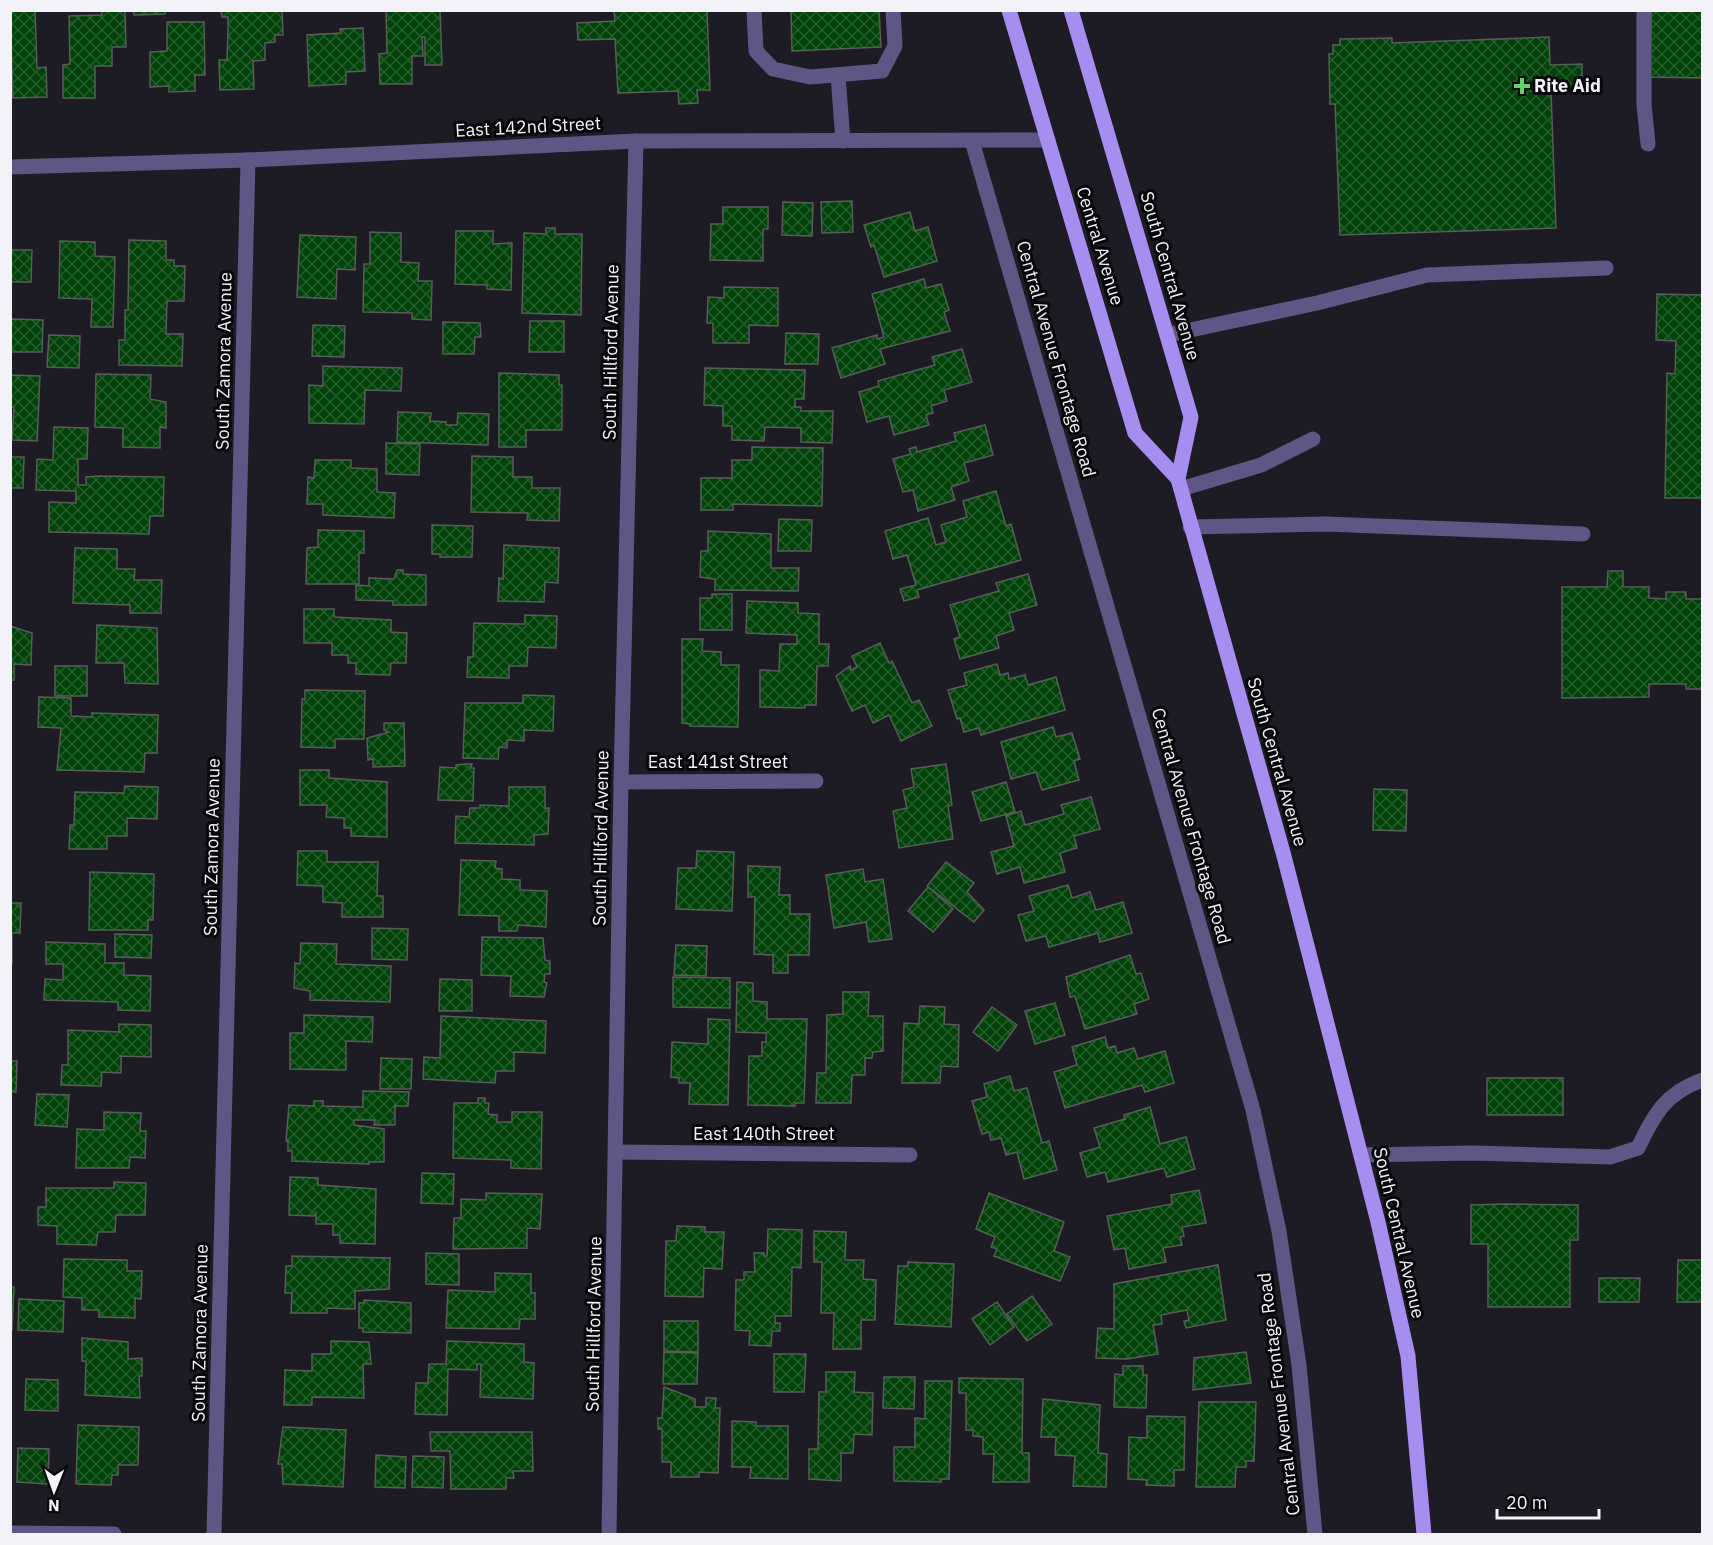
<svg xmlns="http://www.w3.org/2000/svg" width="1713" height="1545" viewBox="0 0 1713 1545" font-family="'IBM Plex Sans',sans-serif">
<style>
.building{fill:url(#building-cross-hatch);stroke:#575e56;stroke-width:1.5}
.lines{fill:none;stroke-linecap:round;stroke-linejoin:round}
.lane{stroke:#605685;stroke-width:15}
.street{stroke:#605685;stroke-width:15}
.primary{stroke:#a58ef0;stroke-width:15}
.poi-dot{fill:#63d468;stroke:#08070a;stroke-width:2}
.labels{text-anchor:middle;stroke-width:6;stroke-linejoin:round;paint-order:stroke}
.poi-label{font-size:18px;font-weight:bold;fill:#f3f2f8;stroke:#08070a;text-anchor:start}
.street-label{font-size:18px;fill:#f3f2f8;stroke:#08070a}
</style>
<defs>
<pattern id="building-cross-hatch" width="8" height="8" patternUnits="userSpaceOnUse" patternTransform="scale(1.5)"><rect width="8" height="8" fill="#004209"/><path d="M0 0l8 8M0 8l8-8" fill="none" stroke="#265e2e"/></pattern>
</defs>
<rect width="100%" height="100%" fill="#1d1c24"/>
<g class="building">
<polygon points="10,10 35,10 37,68 46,67 47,97 13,98"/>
<polygon points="102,10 125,10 126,47 112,47 112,66 95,66 95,98 63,98 63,65 70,64 69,16 102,15"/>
<polygon points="134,10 165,10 165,14 134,15"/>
<polygon points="221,10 282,10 283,35 275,35 275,42 265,43 265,60 253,61 254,89 220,90 219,60 227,60 228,31 228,17 222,17"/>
<polygon points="386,10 440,10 442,65 425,65 425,37 422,37 423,56 412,56 412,84 380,84 379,54 387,53"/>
<polygon points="614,10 707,10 710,90 697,90 698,103 679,104 678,91 618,93 615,39 578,40 577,23 615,21"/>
<polygon points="791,10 879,10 881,47 792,51"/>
<polygon points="1651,10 1702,10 1702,78 1650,77"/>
<polygon points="167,22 204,22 205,75 195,75 195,91 169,92 169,86 150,87 150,52 167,51"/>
<polygon points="363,28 365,71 346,72 346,84 309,86 307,35 341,33 340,29"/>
<polygon points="1549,37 1550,65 1582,64 1582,90 1551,91 1556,228 1340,235 1335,104 1330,104 1329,54 1333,54 1333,45 1340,45 1340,39 1392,38 1392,43"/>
<polygon points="852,201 853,232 822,233 821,202"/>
<polygon points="783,202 813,203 812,236 782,235"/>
<polygon points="723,207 768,207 768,229 763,229 763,261 710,260 711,224 723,224"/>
<polygon points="910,212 915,231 928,227 937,261 884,277 874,245 871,247 864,225"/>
<polygon points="546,228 555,228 555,234 582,234 581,315 522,313 524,233 546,234"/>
<polygon points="456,231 493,231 493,244 512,243 511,290 487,289 487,285 455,284"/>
<polygon points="370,232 401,233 401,262 419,263 418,281 432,281 431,320 412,319 412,313 363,312 364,264 370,264"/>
<polygon points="300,235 356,237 355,270 337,269 336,299 297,297"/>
<polygon points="129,240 166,241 166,260 174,260 174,266 185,266 184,301 167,301 166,334 183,334 182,366 119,365 119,340 125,340 125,310 128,310"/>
<polygon points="60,241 95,242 95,256 115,257 113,327 91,327 92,299 59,298"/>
<polygon points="10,250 32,250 31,282 10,282"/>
<polygon points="924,279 926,288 941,284 949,310 944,312 950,331 880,349 885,364 841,378 832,348 877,335 877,339 884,337 872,294"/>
<polygon points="724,287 778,288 778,326 749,325 749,343 713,343 713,323 707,323 708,297 724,298"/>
<polygon points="1657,294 1702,295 1702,498 1665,498 1667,373 1675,374 1676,341 1656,340"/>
<polygon points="11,319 43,320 42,352 11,352"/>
<polygon points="530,321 564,321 564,352 529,352"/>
<polygon points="443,322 480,323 481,337 475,337 474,354 443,354"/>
<polygon points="313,325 345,326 344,357 312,356"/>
<polygon points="786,333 819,334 818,364 785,364"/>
<polygon points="49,335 80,336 79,368 47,367"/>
<polygon points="962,349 972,382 944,390 947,401 931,406 933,413 926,415 929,425 894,435 889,416 867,422 859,392 879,386 878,381 935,365 932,357"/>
<polygon points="323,366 402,368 401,391 365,390 364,424 309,423 309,385 323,386"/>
<polygon points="705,368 805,370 804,399 795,399 795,407 801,407 801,411 833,411 832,443 801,442 801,428 765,427 764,441 732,440 732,426 723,426 723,406 704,405"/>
<polygon points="499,373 559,375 559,385 562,385 562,430 526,430 526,447 499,447"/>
<polygon points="96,374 151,375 150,399 166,402 166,428 160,427 160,448 123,447 123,428 95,427"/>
<polygon points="10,375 40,376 37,441 12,440 14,407 10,407"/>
<polygon points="398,412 431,413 430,421 446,422 446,425 457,425 458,413 489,414 488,445 397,442"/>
<polygon points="985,425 993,455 964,463 969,481 951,487 955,500 918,511 913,490 903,492 893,459 911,454 909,449 916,447 917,452 956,441 954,433"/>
<polygon points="54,427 88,428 87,459 78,459 78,485 86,485 86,477 99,476 164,477 163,516 150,516 149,534 49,532 49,502 76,503 76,491 36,490 37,459 53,460"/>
<polygon points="386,443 420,444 419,475 386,474"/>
<polygon points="752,447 823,448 822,506 733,504 733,510 701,510 701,478 732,478 732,460 752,460"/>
<polygon points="472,456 513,457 513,477 532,477 532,488 560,488 559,521 527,520 528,513 471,512"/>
<polygon points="10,457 24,457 23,488 10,488"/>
<polygon points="315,460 351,460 351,468 377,469 377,492 395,493 394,518 323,515 323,504 307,504 308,477 314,478"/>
<polygon points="996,491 1006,526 1011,524 1021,560 917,590 919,597 904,601 900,589 916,585 907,555 893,559 885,531 928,518 936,545 946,542 941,525 967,517 963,501"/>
<polygon points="779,519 812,520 811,551 778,551"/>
<polygon points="432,525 473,526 472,557 440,557 440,554 432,554"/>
<polygon points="318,530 364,531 364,553 359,553 359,584 306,584 307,548 318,547"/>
<polygon points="708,531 771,534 771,568 799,568 798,591 715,590 715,579 700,577 701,551 708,551"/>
<polygon points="504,545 559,548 558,583 545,582 544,602 498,601 499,578 503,579"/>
<polygon points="75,548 117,549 117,569 135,569 134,580 162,580 161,613 130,613 130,605 73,603"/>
<polygon points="397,570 403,570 403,574 426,575 426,605 393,605 393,601 356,600 356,585 369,586 369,578 394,579"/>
<polygon points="1608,571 1623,571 1623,587 1649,587 1649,598 1666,599 1666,592 1686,592 1686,599 1702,599 1702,689 1686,689 1686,684 1649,684 1649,697 1562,698 1562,587 1607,587"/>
<polygon points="1028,574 1037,605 1009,613 1014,630 996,636 999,648 960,659 954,639 960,637 950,605 999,591 996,583"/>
<polygon points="712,594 732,594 732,630 700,630 700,598 712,598"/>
<polygon points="747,601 798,603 798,613 819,614 819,644 829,644 828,666 817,666 816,705 805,705 805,708 760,707 760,670 779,671 780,644 797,644 797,635 746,633"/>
<polygon points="304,609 334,609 334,617 391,620 391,632 407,633 406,663 391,663 390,675 356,674 356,663 348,663 348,655 332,655 332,643 304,643"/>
<polygon points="525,615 557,616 556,648 528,647 527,666 509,666 509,678 467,677 468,657 473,657 474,623 525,624"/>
<polygon points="97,625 157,628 158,684 125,683 124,663 96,663"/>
<polygon points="10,626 32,633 31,665 14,664 14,680 10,680"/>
<polygon points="682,639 703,639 702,651 721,652 721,665 739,665 738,727 690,726 690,724 682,723"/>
<polygon points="880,643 889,663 892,661 912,703 919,700 932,726 901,741 889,715 873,723 865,705 852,711 836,676 850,666 851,670 857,667 852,656"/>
<polygon points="997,664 1000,675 1008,673 1009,679 1025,675 1028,685 1056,677 1065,710 981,735 979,728 964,732 960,718 957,719 948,690 967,685 964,673"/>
<rect x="55" y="666" width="32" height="30"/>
<polygon points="305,690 365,691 364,739 335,739 335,748 301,747 302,699 305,699"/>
<polygon points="523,695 554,696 553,731 524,730 524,741 507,740 507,748 499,747 498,759 463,758 465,703 523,703"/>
<polygon points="39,697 71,698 71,716 92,717 92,713 158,715 157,753 145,753 144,772 57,770 61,728 38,727"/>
<polygon points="384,723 404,723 405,766 373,767 373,759 368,760 367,738 389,732 384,730"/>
<polygon points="1053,727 1056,737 1072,733 1080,759 1074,761 1079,780 1042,790 1036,772 1011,779 1001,742"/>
<polygon points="465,764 472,764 471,768 474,768 473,801 438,800 440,767 456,768 456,765"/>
<polygon points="946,764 952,805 948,806 953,839 899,848 893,811 907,808 903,790 914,787 911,769"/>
<polygon points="300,770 329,770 329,778 387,782 387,837 351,836 351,828 344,828 344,818 326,817 327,805 300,805"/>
<polygon points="1006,782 1015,812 981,821 972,792"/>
<polygon points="125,786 158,787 157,819 127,818 127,836 107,836 107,849 69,849 70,825 74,825 75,792 124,793"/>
<polygon points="509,787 545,787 545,808 549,808 548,834 534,835 534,845 455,843 456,816 469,817 470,808 480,808 480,805 509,806"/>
<polygon points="1374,789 1407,790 1406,831 1373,830"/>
<polygon points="1091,797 1100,829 1074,836 1077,848 1060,853 1065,872 1024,883 1020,867 997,874 991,852 1014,846 1006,816 1021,811 1025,825 1064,814 1061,805"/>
<polygon points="298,851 327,851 327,862 378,862 377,896 383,896 383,917 342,917 342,903 323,902 323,886 297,885"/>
<polygon points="697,851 734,852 732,911 676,909 678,868 696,868"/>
<polygon points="461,860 496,861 495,868 502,869 502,879 520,880 520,890 547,891 546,927 518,925 517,931 499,931 499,916 459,915"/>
<polygon points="946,862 974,883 967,892 984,910 974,922 927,886"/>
<polygon points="748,866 780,867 779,895 790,895 790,914 810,914 809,955 788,955 788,973 773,973 773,955 754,954 755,897 748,897"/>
<polygon points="863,869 865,882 883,879 892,939 869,942 866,922 834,928 826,875"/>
<polygon points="90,872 154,874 153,920 148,920 148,930 89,930"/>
<polygon points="1068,885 1072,898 1090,892 1096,910 1123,902 1132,933 1100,942 1098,933 1049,947 1046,936 1026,941 1018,915 1034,911 1029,896"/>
<polygon points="928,887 953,909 933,932 908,911"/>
<polygon points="10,903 21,903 20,933 10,933"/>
<polygon points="372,928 408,929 407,960 372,959"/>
<rect x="10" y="934" width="2" height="30"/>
<polygon points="115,934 152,935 151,958 115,957"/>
<polygon points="482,937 543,938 545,960 550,961 550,974 545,974 544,982 547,983 544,997 510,996 511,976 481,975"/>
<polygon points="46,942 105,944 105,963 124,963 124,975 151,976 150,1011 118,1010 118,1002 44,1000 45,979 63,980 63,964 46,964"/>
<polygon points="301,943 337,944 336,964 391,966 390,1002 310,1000 310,991 294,988 295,963 300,964"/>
<polygon points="676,945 707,946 706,976 674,975"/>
<polygon points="1130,955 1136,974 1141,973 1149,999 1134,1004 1137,1014 1085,1029 1075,996 1070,997 1066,977"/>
<polygon points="673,977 730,978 730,1008 673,1007"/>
<polygon points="440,979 472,980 472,1011 439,1011"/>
<polygon points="737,982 753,983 753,1001 767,1002 767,1019 807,1019 804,1103 795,1103 795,1106 748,1105 749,1056 762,1056 762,1042 766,1042 766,1033 736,1032"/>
<polygon points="843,992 869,992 868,1016 883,1016 883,1051 873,1052 872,1058 865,1058 865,1075 852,1075 851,1103 816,1103 817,1073 826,1073 827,1015 843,1014"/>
<polygon points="1055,1003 1065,1035 1035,1044 1025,1011"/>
<polygon points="920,1006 945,1007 944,1024 959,1025 958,1067 941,1066 940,1083 902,1083 904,1023 919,1024"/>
<polygon points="992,1007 1017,1025 998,1051 973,1032"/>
<polygon points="304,1015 373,1017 372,1042 346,1041 346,1070 290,1069 290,1033 304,1033"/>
<polygon points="441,1016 546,1021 545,1053 514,1052 514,1071 496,1071 495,1083 423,1079 424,1057 440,1058"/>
<polygon points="708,1019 730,1020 728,1105 689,1104 690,1083 679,1083 679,1078 671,1077 672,1042 708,1044"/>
<polygon points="119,1024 151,1025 151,1057 121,1056 121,1073 102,1072 101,1086 61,1085 62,1065 68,1065 68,1030 119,1032"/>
<polygon points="1105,1037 1108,1048 1115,1046 1117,1053 1134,1048 1138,1059 1165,1051 1174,1083 1145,1092 1142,1085 1065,1108 1054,1072 1077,1065 1072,1047"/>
<polygon points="381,1058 412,1059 411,1089 380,1089"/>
<polygon points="10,1061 17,1061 16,1092 10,1091"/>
<polygon points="1010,1076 1014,1091 1027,1088 1042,1143 1049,1141 1057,1170 1024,1179 1017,1152 1006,1155 1001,1138 991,1140 989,1132 982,1134 972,1101 987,1097 984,1084"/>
<rect x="1487" y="1078" width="76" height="37"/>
<polygon points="363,1091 409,1092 408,1106 395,1106 395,1125 374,1125 375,1120 354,1120 354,1125 384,1129 384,1162 369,1162 369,1164 292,1161 292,1151 288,1151 288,1141 286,1141 289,1105 314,1106 314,1101 323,1101 323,1106 363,1107"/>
<polygon points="37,1094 69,1095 67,1127 35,1125"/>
<polygon points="478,1098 485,1098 485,1103 489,1103 488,1114 497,1115 497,1122 512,1122 512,1112 542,1112 541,1169 511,1168 511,1160 453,1158 454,1103 478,1103"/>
<polygon points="1150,1107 1160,1144 1186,1137 1195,1169 1167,1177 1164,1168 1108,1182 1105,1172 1087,1177 1080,1153 1100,1147 1094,1128 1125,1119 1124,1115"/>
<polygon points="104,1112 141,1113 140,1131 146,1131 145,1158 130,1157 129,1168 76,1168 77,1129 104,1130"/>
<polygon points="422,1173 454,1174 453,1204 421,1203"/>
<polygon points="290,1177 318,1178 318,1185 376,1189 375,1244 340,1243 340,1235 333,1235 333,1224 316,1224 316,1213 314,1216 289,1215"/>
<polygon points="114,1182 146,1183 145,1215 116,1215 115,1232 98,1232 96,1245 57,1244 57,1226 38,1225 38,1207 46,1207 46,1188 114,1188"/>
<polygon points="1199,1190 1206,1223 1182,1227 1184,1236 1180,1237 1182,1245 1163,1248 1166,1262 1129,1269 1125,1248 1114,1250 1107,1216 1172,1204 1171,1195"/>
<polygon points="486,1193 542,1194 540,1229 527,1228 527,1248 453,1249 454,1218 461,1218 461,1199 486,1200"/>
<polygon points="989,1193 1064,1222 1054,1251 1070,1257 1060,1281 994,1256 997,1249 991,1247 995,1237 976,1229"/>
<polygon points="1505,1204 1578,1205 1578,1240 1570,1240 1570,1307 1488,1307 1488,1244 1471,1244 1471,1205"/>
<polygon points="677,1226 705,1227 705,1232 724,1232 722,1269 704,1268 703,1297 665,1296 666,1241 676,1241"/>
<polygon points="768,1229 802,1230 801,1268 792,1267 791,1316 775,1316 775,1323 780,1323 780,1331 772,1331 771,1346 749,1345 750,1331 735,1330 736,1280 744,1280 744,1272 755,1272 754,1253 764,1253 764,1256 767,1256"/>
<polygon points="814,1231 846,1232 845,1260 864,1260 863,1279 876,1280 875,1320 861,1320 861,1349 833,1349 834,1313 821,1313 822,1262 814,1262"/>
<polygon points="426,1253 459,1254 459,1285 426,1284"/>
<polygon points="292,1256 390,1258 389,1289 355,1291 355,1309 327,1308 327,1313 291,1313 292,1293 285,1293 286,1266 292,1266"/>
<polygon points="64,1259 127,1260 127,1271 142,1271 141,1299 135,1298 135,1318 99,1317 99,1310 82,1310 82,1298 63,1297"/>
<polygon points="1678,1260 1702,1260 1702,1302 1677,1302"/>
<polygon points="908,1262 954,1264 951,1327 895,1324 898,1266 908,1266"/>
<polygon points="1218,1265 1226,1320 1186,1328 1184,1321 1189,1320 1187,1310 1161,1315 1162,1324 1153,1325 1158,1354 1127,1359 1096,1358 1098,1328 1114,1329 1114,1284"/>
<polygon points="495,1273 531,1274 531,1293 535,1293 535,1319 520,1319 519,1329 446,1328 448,1290 495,1292"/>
<polygon points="1599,1278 1640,1278 1639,1302 1599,1302"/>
<polygon points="10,1287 14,1287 12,1330 10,1330"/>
<polygon points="1032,1296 1052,1324 1027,1341 1007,1314"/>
<polygon points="19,1299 64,1301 63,1332 18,1330"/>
<polygon points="364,1300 411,1303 411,1333 363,1332 363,1328 359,1328 359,1303 364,1303"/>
<polygon points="997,1302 1014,1327 990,1345 972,1319"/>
<polygon points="664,1321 698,1321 698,1352 664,1351"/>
<polygon points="82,1338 128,1342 128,1359 142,1358 142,1376 139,1376 140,1398 85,1395 86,1361 82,1361"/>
<polygon points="331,1341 369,1342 371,1364 363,1364 364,1398 312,1397 312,1405 284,1405 285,1370 312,1371 312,1354 331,1354"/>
<polygon points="447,1341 524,1344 524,1362 534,1363 533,1399 480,1397 481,1364 477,1364 477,1370 448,1369 447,1415 415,1414 416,1383 428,1383 429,1364 446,1364"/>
<polygon points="664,1352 698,1353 697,1384 663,1384"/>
<polygon points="1246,1352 1251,1383 1193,1390 1194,1358"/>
<polygon points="774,1354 806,1354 804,1392 774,1392"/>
<polygon points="1123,1366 1143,1366 1143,1375 1147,1375 1146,1408 1114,1407 1115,1374 1123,1375"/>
<polygon points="826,1372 855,1372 854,1392 873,1393 872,1435 854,1434 853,1453 841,1453 841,1481 809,1479 809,1449 818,1449 819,1392 826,1392"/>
<polygon points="884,1377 915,1377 914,1409 883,1408"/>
<polygon points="959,1378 1023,1379 1022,1453 1029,1453 1029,1482 993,1482 994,1454 983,1454 983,1437 973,1436 973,1430 966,1430 966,1393 959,1393"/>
<polygon points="26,1379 58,1380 58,1411 25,1410"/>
<polygon points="925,1381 952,1381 949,1479 941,1479 941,1482 894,1481 894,1447 915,1447 915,1418 925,1419"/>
<polygon points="664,1387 695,1399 695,1407 706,1407 706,1398 716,1398 715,1408 720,1408 718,1473 699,1472 699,1477 671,1477 671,1462 662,1462 662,1429 658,1429 658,1418 662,1418"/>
<polygon points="1043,1399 1100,1405 1098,1453 1107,1454 1106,1487 1073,1486 1075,1456 1055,1455 1056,1437 1041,1437"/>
<polygon points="1199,1402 1256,1402 1254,1461 1246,1461 1246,1467 1236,1467 1235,1487 1196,1487"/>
<polygon points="1147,1416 1185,1417 1184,1470 1174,1470 1174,1486 1146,1485 1147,1480 1128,1479 1129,1437 1147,1438"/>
<polygon points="732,1421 756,1422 756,1426 788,1426 788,1479 750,1478 751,1467 732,1467"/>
<polygon points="78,1425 139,1427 138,1465 118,1465 118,1475 112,1475 111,1485 76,1484"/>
<polygon points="283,1427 346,1430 343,1487 283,1484 282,1464 278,1464"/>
<polygon points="430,1432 532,1432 533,1471 513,1471 514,1478 506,1478 506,1489 451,1489 450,1451 431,1451"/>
<polygon points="18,1448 49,1449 48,1484 17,1482"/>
<polygon points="376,1455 406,1457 405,1488 375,1487"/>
<polygon points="413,1456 444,1457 443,1488 412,1487"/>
</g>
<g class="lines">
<g class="lane">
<polyline points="754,10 756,51 773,69 810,77 882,71 895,46 893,10"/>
<polyline points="1644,10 1644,105 1648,144"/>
<polyline points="838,76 843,141"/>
<polyline points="1167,335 1317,303 1427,275 1606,268"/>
<polyline points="1181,489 1261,465 1313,439"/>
<polyline points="1190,527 1325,524 1583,534"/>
<path d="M1361,1155l111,-2 138,4 28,-9c16,-34 28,-55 64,-68"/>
</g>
<g class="street">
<polyline points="972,141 1253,1110 1279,1231 1299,1365 1315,1534"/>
<polyline points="10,167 248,160 636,141 1048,140"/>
<polyline points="621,782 816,781"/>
<polyline points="617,1152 910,1155"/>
<polyline points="10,1533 114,1534"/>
<polyline points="214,1534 248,160"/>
<polyline points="609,1534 621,782 636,141"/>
</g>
<g class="primary">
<polyline points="1009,10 1135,433 1178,479"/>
<polyline points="1071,10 1191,417 1178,479 1284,856 1378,1222 1408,1356 1424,1534"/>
</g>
</g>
<path class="poi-dot" d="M1519 77h6v6h6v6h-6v6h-6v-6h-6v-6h6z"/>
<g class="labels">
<g class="poi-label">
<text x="1534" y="92">Rite Aid</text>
</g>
<g class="street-label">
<text transform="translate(528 127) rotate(-3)" y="6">East 142nd Street</text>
<text transform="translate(1100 246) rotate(73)" y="6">Central Avenue</text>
<text transform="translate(1170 276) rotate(74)" y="6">South Central Avenue</text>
<text transform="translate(611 352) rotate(-89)" y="6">South Hillford Avenue</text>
<text transform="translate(1056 359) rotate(74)" y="6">Central Avenue Frontage Road</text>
<text transform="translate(224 361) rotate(-89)" y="6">South Zamora Avenue</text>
<text x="718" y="768">East 141st Street</text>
<text transform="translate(1277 762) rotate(74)" y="6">South Central Avenue</text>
<text transform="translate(1191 826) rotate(74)" y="6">Central Avenue Frontage Road</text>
<text transform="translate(601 838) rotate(-89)" y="6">South Hillford Avenue</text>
<text transform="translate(212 847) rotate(-89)" y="6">South Zamora Avenue</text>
<text x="764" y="1140">East 140th Street</text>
<text transform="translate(1399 1233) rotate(77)" y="6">South Central Avenue</text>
<text transform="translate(594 1324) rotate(-89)" y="6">South Hillford Avenue</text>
<text transform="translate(200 1333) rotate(-89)" y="6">South Zamora Avenue</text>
<text transform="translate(1279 1394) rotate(-97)" y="6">Central Avenue Frontage Road</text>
</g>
</g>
<rect width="1713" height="1545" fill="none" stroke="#f3f2f8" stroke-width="24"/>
<g transform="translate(54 1491) rotate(181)" stroke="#08070a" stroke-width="4.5" paint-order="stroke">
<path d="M0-4.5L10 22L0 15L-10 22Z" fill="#f3f2f8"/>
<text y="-9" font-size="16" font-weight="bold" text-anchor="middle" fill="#f3f2f8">N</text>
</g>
<path d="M1497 1509v9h102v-9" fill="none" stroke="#f3f2f8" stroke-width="3"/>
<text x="1506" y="1509" font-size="18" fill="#f3f2f8" stroke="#08070a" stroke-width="4.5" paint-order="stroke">20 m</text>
</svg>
